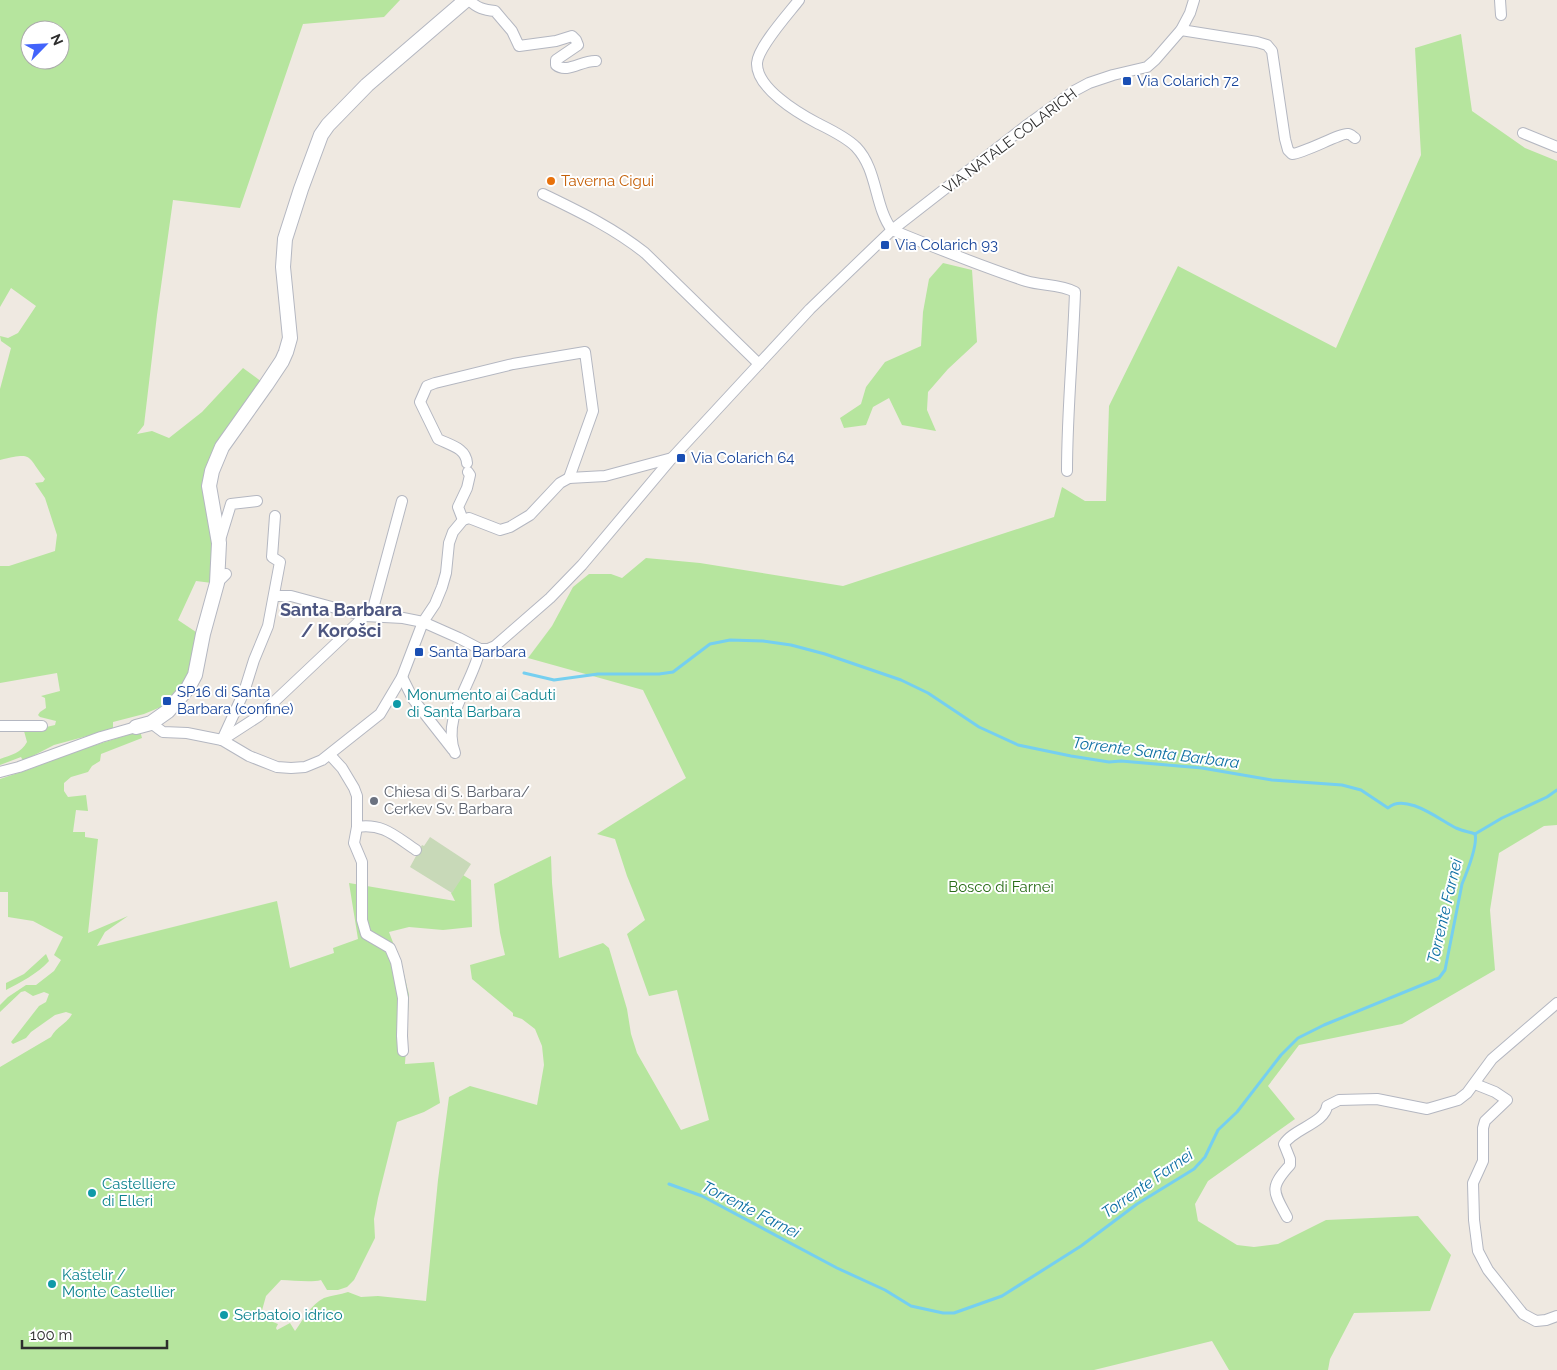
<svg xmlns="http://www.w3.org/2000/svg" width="1557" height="1370" viewBox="0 0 1557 1370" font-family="Raleway,sans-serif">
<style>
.green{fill:#b6e59e;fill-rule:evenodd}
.cemetery{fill:#c8d9b8}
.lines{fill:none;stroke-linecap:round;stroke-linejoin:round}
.stream{stroke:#75cff0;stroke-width:3}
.minor-casing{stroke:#b4b7c1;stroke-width:12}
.tertiary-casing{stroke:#b4b7c1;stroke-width:16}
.minor{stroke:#fff;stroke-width:10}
.tertiary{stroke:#fff;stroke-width:14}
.transit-dot{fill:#1a4fb4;stroke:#fff;stroke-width:2}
.food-dot{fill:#e8710a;stroke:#fff;stroke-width:2}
.culture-dot{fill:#0f9aa8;stroke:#fff;stroke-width:2}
.worship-dot{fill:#6b7280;stroke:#fff;stroke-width:2}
.labels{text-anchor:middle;stroke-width:4;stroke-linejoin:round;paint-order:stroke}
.transit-label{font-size:15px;fill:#164399;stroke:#fff;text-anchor:start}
.street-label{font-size:15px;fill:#2e2e2e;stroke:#fff}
.food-label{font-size:15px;fill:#c56008;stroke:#fff;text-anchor:start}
.culture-label{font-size:15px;fill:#0d838f;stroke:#fff;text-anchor:start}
.worship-label{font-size:15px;fill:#5b616d;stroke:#fff;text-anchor:start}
.park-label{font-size:15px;fill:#2c6e1b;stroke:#fff}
.water-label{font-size:16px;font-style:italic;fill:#0d6fa3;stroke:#fff}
.quarter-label{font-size:18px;font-weight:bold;fill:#4d5680;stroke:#fff}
</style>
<rect width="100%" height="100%" fill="#efe9e1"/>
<g class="green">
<path d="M0,0h400l-16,17 -81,7 -63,184 -67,-8 -16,115 -13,110 -7,9 15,-3 17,7 33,-26 41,-44 19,14 -55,92 7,69 -2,40 -16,-2 -18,39 21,14 -10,44 -21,26 -24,10 -31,8v7l-59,16 -31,16 -2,-4 -21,8v-6c11,-4 21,-6 27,-17l-3,-11 4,-5 14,2 13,-3 1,-4 -16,-4 -2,-2 2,-3 6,-4 -1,-10 -4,-2 19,-5 -3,-18 -57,10v-117h9l46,-15 2,-16 -12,-37 -10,-15 8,-1 2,-3c-19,-24 -11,-27 -45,-19v-71l11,-41 -10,-7 -1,-5 8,2 10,-5 18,-27 -25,-18 -11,19zM30,30h30v30h-30z"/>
<path d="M1461,34l11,77 53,37 32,13v664l-13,1 -45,27 -9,57 5,60 -93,54 -103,21 -31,41 27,33 -87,62 -13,23 3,17 39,24 17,2 24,-3 48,-24 92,-4 33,39 -21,56 -76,2 -24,46 -2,11h-99l-17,-29 -118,29h-1094v-303l51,-30c6,-11 16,-13 21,-23l-6,-2 -11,3 -24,17 -5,6 -13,6 -2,-2 28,-36 7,-4 3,-8 -5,-2 -11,4 -8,-5 -4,1 -21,20v-7l8,-8 18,-12h10l18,-14 7,-11 -7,-5 9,-18 -30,-16 -25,-4v-25h-8v-113l30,-10 43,-17 67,-21 2,7 -41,16 -1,7 -8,5 -4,6 -17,5 -7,6v8l4,6 18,-2 2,16 -12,-1 -3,22h12v5l13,2 -10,94 40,-17 -23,16 -8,14 180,-45 13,67 44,-15 -1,-5 25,-9 -9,-56 106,18 -4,-8 12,-18 8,5 1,47 -29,3 -34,-3 -20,5 13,34 7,29 -4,69 29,-2 6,41 -16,9 -27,10 -19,76 -4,21 1,19 -21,42 -7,7 -9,3h-11l-6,-10c-11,3 -28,0 -40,0l-15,16 -5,18 7,6 10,4 -2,4 1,2 13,-7 5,8c8,-11 16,-27 29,-33 8,-3 16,-3 24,-6l13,5 17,-1 48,5 12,-121 11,-83 21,-11 67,19 7,-40 -2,-19 -7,-17 -13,-10 -9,-3v-3l-41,-34 -2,-14 35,-10 -5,-22 -6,-49 57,-28 1,27 7,75 44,-15 6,5 18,61 4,25 6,19 44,77 28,-10 -32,-130 -28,6 -22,-62 18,-14 -18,-44 -12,-37 -18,-5 89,-56 -43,-88 -115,-32 24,-32 21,-39 16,-13h22l11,4 24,-20 54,5 143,23 211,-69 8,-30 23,14h21l3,-95 69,-140 158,82 85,-193 -6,-107z"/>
<polygon points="943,263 972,270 977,342 948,369 928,392 927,410 936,431 902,425 889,398 873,407 866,425 844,428 840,418 861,404 866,387 885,362 921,346 923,312 929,279"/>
<path d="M46,954l3,7c-12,13 -28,21 -43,29v-7l18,-9z"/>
</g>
<polygon class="cemetery" points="430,837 471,864 452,893 410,867 422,845 424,846"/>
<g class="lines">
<g class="stream">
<path d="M524,673l30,7 44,-6h61l14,-2 37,-28 20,-4 33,1 28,4 34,9 76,26 27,13 51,34 39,18 53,11 38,6 12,-1 81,7 70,12 70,5 19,5 27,18c17,-16 52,12 68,20 7,3 13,4 19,6"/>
<path d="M669,1184l33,12 135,72 48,22 26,16 32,7h11l48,-17 79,-50 56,-42 57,-35 11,-12 13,-27 19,-18 44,-57 17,-17 26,-13 115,-47 6,-8 17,-86c5,-12 16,-39 13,-50l27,-16 45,-21 10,-7"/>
</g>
<g class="minor-casing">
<g id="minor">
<path d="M469,0c8,8 15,10 26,11l17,20 7,15 37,-5 16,-5 4,4 2,5 -22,15v5c11,9 26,-5 40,-4"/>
<path d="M799,0c-10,13 -41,47 -42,63 -1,25 41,50 60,60 12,6 29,14 39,24 22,23 18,59 36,83 44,18 88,36 134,51 16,5 34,3 49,11 -2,60 -8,119 -8,179"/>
<polyline points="1500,0 1501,15"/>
<path d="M1181,30l76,12 10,3 5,6 13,88 3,11 4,4c13,-1 50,-22 56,-20 3,0 5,3 7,4"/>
<polyline points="1523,133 1557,147"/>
<path d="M543,194c35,17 71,34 102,59l114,111"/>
<path d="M467,463c-1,-15 -17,-18 -29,-24l-18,-37 7,-16 8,-3 78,-19 72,-12 8,59 -24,67"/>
<polyline points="463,520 458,507 467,488 470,475 468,472"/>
<polyline points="220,540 231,504 257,501"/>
<polyline points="217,583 226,574"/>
<polyline points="275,596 291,596 365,616 403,618 423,622 459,638 480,649 488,649 495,646 550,598 582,565 672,458 759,364 810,309 892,230 1027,125 1074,91 1089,83 1113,75 1147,67 1155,60 1181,30 1190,13 1194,0"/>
<polyline points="371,616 402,501"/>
<polyline points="402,677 413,699 453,750"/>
<polyline points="151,723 163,732 187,733 222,740 249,756 277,767 291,768 305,767 322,760 380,714 402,677 423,622 435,604 442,587 446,573 449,543 453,532 463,520 469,518 500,530 510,527 530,515 560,483 569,478 605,476 672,458"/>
<polyline points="0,726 42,726"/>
<polyline points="222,740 244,692 254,660 268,626 280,562 272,557 275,516"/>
<polyline points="222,740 259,716 365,616"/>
<path d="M455,753c-14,-36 18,-70 25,-104"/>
<polyline points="330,755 342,768 354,788 357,796 357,827 354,843 362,862 362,920 366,934 390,948 396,962 403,998 402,1036 403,1051"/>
<polyline points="0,772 19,767 101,737 136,727"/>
<path d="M357,827c26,-4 38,9 59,23"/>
<polyline points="1475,1084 1495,1092 1507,1100 1485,1121 1483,1128 1483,1161 1473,1183 1474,1220 1478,1251 1488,1270 1523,1314 1536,1321 1546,1320 1557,1316"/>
<path d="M1287,1217c-14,-26 -18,-29 3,-52v-6l-6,-15c9,-15 41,-21 43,-38l12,-6 38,-1 50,10 31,-9 9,-7 25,-34 65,-56"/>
</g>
</g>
<g class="tertiary-casing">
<polyline id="tertiary" points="136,727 151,723 168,711 188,688 195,675 203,634 217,583 219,543 209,486 212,471 222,447 266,385 282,361 286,352 290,338 283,267 285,239 301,189 321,135 328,125 367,85 466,0"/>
</g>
<use href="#minor" class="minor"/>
<use href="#tertiary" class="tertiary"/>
</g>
<g class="transit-dot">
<rect x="1122" y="76" width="10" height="10" rx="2.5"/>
<rect x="880" y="240" width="10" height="10" rx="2.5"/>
<rect x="676" y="453" width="10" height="10" rx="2.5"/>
<rect x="414" y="647" width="10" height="10" rx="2.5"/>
<rect x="162" y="696" width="10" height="10" rx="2.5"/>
</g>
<circle class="food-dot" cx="551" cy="181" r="5"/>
<g class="culture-dot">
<circle cx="397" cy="704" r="5"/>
<circle cx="92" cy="1193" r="5"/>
<circle cx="52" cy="1284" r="5"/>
<circle cx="224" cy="1315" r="5"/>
</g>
<circle class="worship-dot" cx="374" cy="801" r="5"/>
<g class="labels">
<g class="transit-label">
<text x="1137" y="86">Via Colarich 72</text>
<text x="895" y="250">Via Colarich 93</text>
<text x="691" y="463">Via Colarich 64</text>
<text x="429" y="657">Santa Barbara</text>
<text x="177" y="697">SP16 di Santa<tspan x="177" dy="17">Barbara (confine)</tspan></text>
</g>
<g class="street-label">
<text transform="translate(1010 141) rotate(-37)" y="5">VIA NATALE COLARICH</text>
</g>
<g class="food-label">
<text x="561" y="186">Taverna Cigui</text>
</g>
<g class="culture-label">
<text x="407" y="700">Monumento ai Caduti<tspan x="407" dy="17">di Santa Barbara</tspan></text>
<text x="102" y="1189">Castelliere<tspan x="102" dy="17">di Elleri</tspan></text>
<text x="62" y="1280">Kaštelir /<tspan x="62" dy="17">Monte Castellier</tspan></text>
<text x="234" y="1320">Serbatoio idrico</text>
</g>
<g class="worship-label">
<text x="384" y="797">Chiesa di S. Barbara/<tspan x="384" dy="17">Cerkev Sv. Barbara</tspan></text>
</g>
<g class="park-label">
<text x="1001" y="892">Bosco di Farnei</text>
</g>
<g class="water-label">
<text transform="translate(1156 752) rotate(7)" y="6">Torrente Santa Barbara</text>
<text transform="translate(1444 911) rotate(-77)" y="6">Torrente Farnei</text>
<text transform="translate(1147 1183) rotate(-35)" y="6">Torrente Farnei</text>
<text transform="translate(751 1209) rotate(27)" y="6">Torrente Farnei</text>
</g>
<g class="quarter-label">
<text x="341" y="616">Santa Barbara<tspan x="341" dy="21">/ Korošci</tspan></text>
</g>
</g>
<g transform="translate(45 45) rotate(66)"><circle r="24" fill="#ffffff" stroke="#ababab"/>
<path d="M0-4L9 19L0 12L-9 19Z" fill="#4264fb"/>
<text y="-8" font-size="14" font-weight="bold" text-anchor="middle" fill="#2e2e2e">N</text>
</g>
<path d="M22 1340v8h145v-8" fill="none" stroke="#2e2e2e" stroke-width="2.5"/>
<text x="30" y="1340" font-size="15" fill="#2e2e2e" stroke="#ffffff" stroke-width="4" paint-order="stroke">100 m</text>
</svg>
